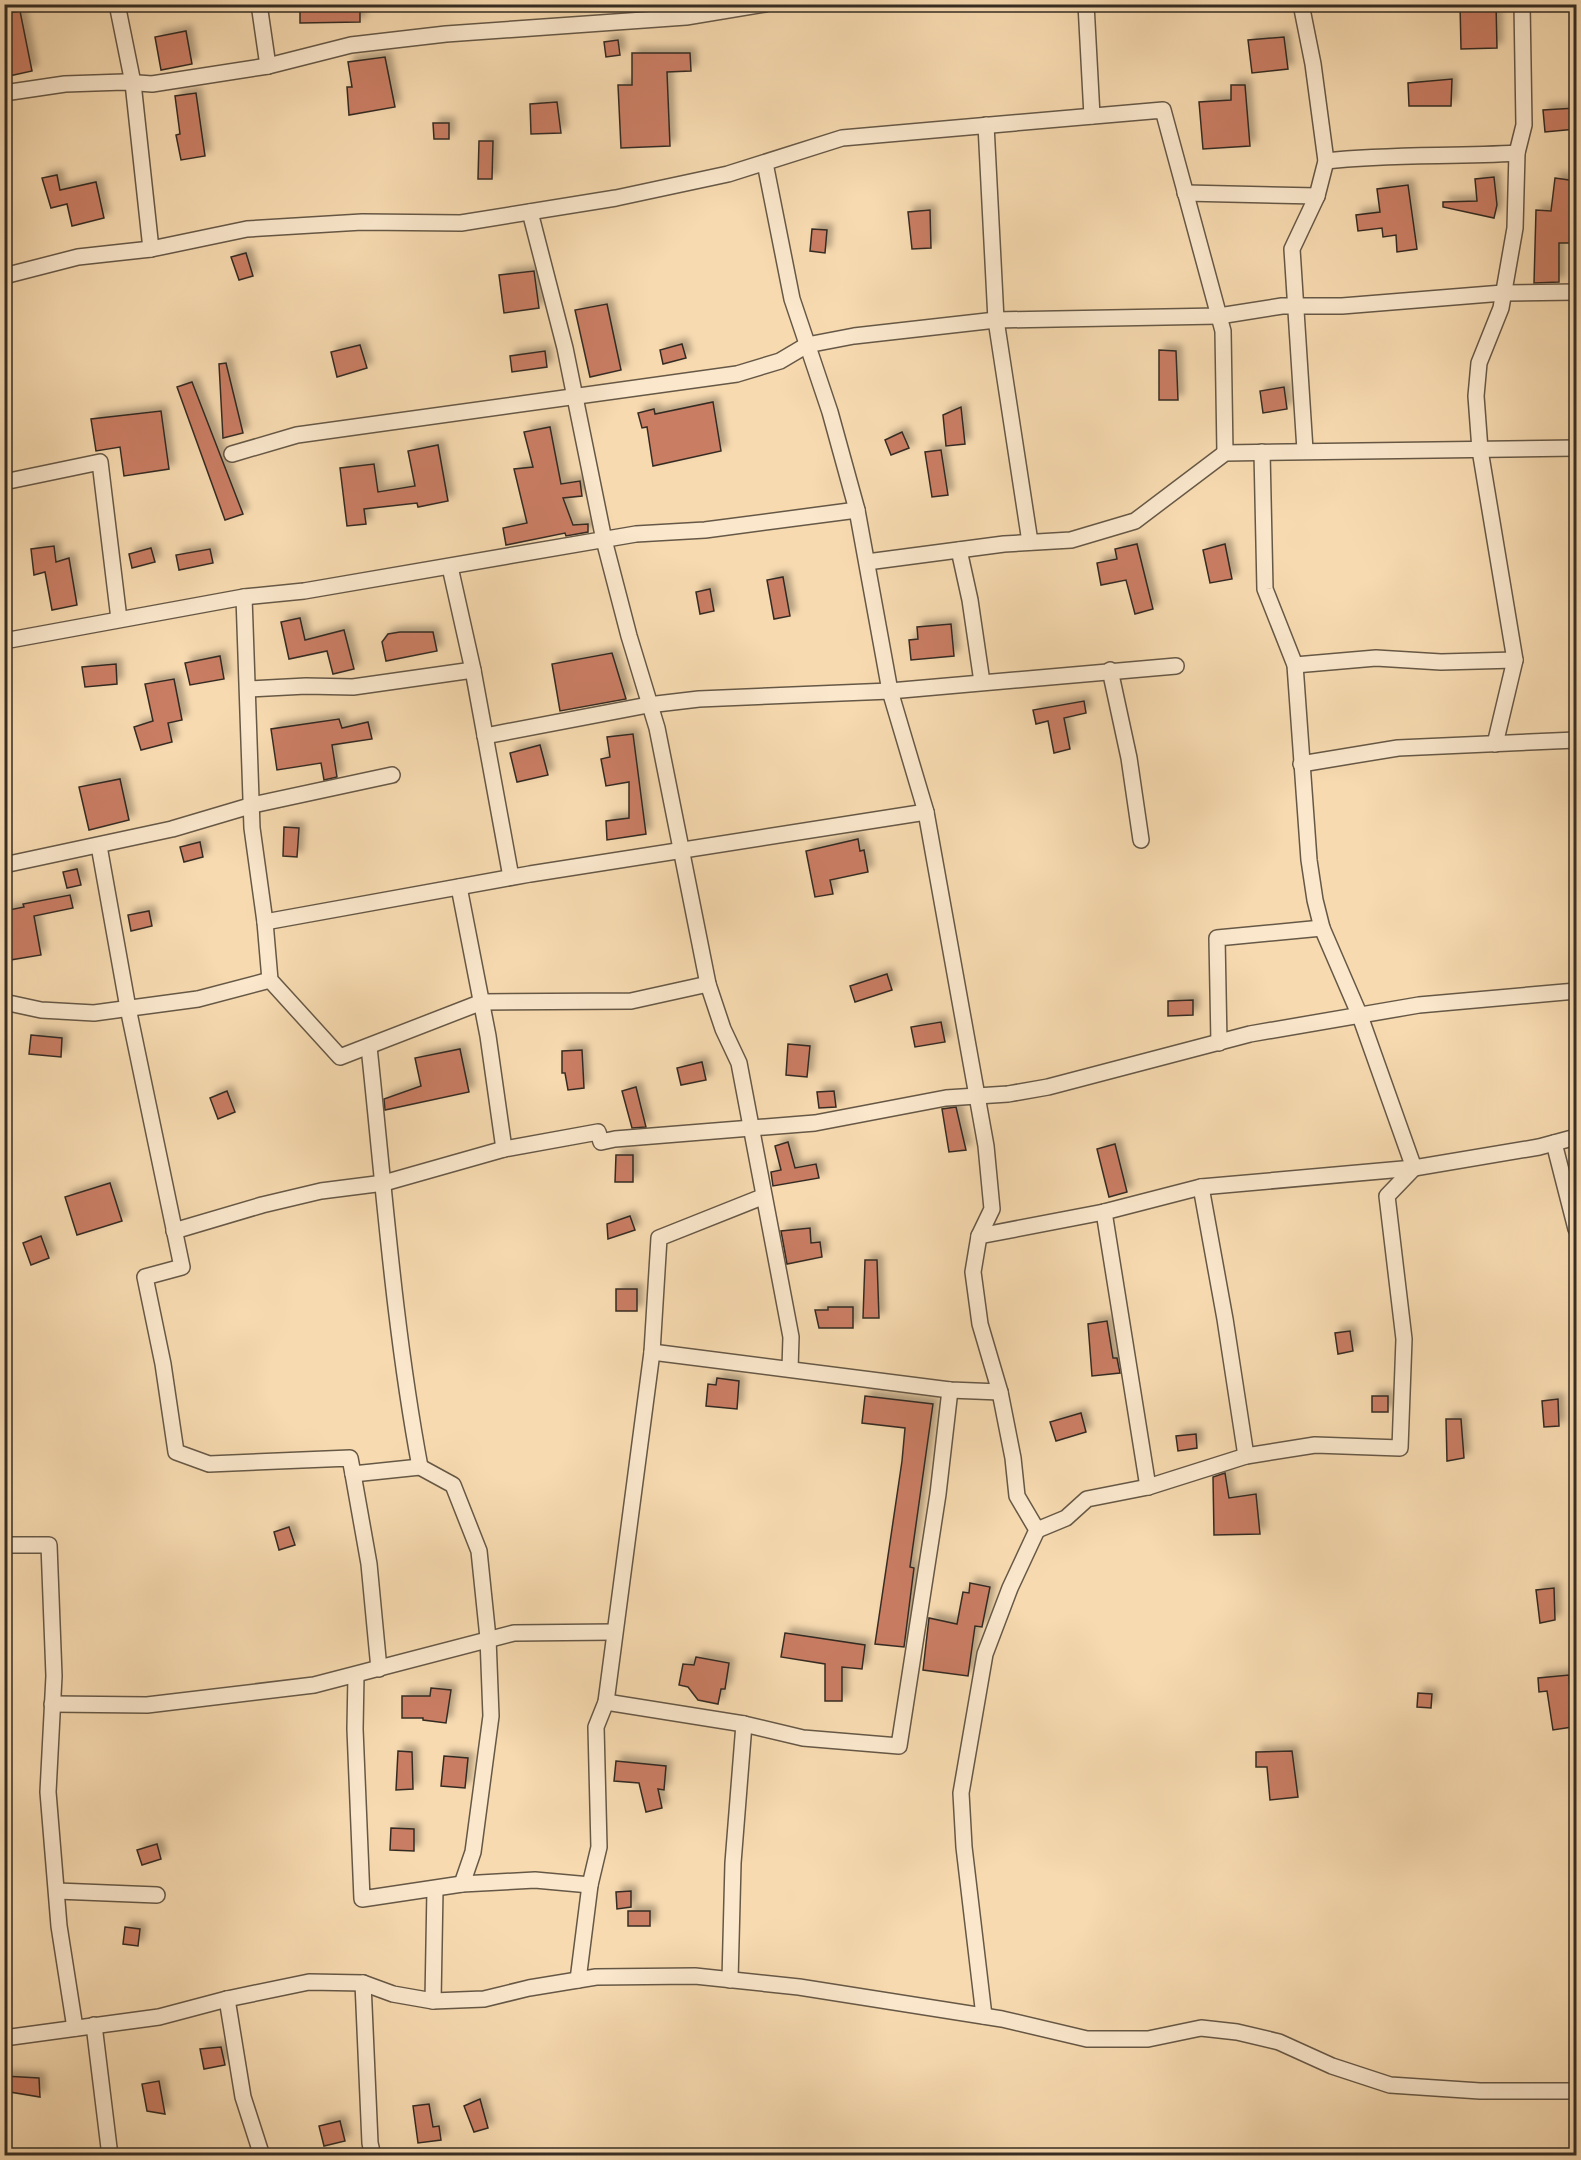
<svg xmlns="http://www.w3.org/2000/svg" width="1581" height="2160" viewBox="0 0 1581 2160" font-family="'Libre Bodoni',serif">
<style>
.building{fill:#c97d63;stroke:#352c23;stroke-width:1.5;filter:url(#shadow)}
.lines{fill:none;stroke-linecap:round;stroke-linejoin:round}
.minor-casing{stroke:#665846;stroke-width:18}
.minor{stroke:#fae7cc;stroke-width:15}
</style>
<defs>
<filter id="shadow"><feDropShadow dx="5.5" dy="-5.5" stdDeviation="3" flood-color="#0004"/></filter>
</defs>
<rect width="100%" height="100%" fill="#f7dab0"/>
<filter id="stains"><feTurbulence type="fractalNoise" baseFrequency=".00333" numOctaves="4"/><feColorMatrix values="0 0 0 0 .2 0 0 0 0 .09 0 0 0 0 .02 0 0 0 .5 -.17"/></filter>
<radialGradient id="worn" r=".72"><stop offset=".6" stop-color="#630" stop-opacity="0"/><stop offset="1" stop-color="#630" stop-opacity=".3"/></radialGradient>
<g class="building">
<polygon points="300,4 360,4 360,22 300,23"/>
<polygon points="1460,4 1496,4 1497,48 1461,49"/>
<polygon points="20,11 32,71 9,76 4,55 4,14"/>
<polygon points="186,31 192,64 161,70 155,37"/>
<polygon points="1284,37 1288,69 1252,73 1248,40"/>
<polygon points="618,40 620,55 606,57 604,42"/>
<polygon points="632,53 690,53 691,71 667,72 670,146 621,148 618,85 632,85"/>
<polygon points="385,57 395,107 349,115 347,87 352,87 348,62"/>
<polygon points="1452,79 1451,106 1409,106 1408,83"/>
<polygon points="1231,85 1245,85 1250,146 1203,149 1199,102 1231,100"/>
<polygon points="196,93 205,156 181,160 176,135 180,134 175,96"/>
<polygon points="557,102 561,133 531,134 530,104"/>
<polygon points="1576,108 1576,129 1545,132 1543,110"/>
<polygon points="433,123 449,123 449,139 434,139"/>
<polygon points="479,141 493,141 492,179 478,179"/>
<polygon points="57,175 60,190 96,182 104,218 72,226 67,204 51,208 42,178"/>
<polygon points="1494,177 1497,205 1494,218 1443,207 1443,202 1477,201 1475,179"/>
<polygon points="1555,178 1576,181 1576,243 1559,243 1559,282 1534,283 1536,210 1551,211"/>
<polygon points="1408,185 1417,249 1397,252 1396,235 1383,237 1382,228 1358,231 1356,215 1380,212 1377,189"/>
<polygon points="930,210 931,248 912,249 908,212"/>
<polygon points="812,229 827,230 825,253 810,251"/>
<polygon points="246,253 253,276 239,280 231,257"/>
<polygon points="534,271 539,308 504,313 499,275"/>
<polygon points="607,304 621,370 590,377 575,310"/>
<polygon points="682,344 686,358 663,364 660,350"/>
<polygon points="360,345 367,368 337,377 331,352"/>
<polygon points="1159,350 1176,351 1178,400 1159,400"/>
<polygon points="545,351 547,367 512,372 510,356"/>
<polygon points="226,363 243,433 223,438 219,364"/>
<polygon points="192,382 243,514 225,520 177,387"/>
<polygon points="1284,387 1287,409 1263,413 1260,391"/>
<polygon points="713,402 721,451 653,466 647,427 642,428 638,413 654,409 655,414"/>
<polygon points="961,407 965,444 946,446 943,415"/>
<polygon points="161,411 169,469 124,476 120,447 96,451 91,419"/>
<polygon points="550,427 561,484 580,481 582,496 563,498 573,525 588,524 588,532 566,536 565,533 506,545 503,528 527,523 514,469 533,467 524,432"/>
<polygon points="902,432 909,448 891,455 885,440"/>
<polygon points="438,445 448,501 418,507 417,503 364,509 366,524 347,526 340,468 374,464 378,492 415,486 408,451"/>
<polygon points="941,450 948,495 932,497 925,452"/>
<polygon points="1137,544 1153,609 1135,614 1126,580 1101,585 1097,563 1117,559 1115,549"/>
<polygon points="1225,544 1232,579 1210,583 1203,550"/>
<polygon points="54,546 56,562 69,558 77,605 52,610 45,572 34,575 31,549"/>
<polygon points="151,548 155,562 132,568 129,554"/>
<polygon points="210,549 213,563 179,570 176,555"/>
<polygon points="783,577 790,616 774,619 767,580"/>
<polygon points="710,589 714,611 700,614 696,592"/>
<polygon points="300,618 305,640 344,630 354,669 333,674 327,651 289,659 281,622"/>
<polygon points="951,624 954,656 911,660 909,640 918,639 917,627"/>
<polygon points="400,632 433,632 437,651 386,661 382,642 388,634"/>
<polygon points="612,653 626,699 560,711 552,664"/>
<polygon points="220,656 224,679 190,685 185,663"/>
<polygon points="116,664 117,684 85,687 82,667"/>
<polygon points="174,679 182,720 168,723 172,742 141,750 134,727 153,721 145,684"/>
<polygon points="1084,701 1086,713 1064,718 1070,749 1054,753 1048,721 1036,724 1033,710"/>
<polygon points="339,719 342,728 368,722 372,739 332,745 337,777 324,780 321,763 277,770 271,729"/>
<polygon points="633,734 646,834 607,840 606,821 629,818 629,782 606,786 601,759 610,757 607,737"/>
<polygon points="540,745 548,775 517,782 510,753"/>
<polygon points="120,779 129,820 89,830 79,787"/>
<polygon points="284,827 299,828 297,857 283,856"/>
<polygon points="858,839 860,851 864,850 868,872 830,880 833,894 815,897 806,851"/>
<polygon points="200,842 203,857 184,862 180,847"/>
<polygon points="77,869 81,885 67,888 63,872"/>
<polygon points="70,895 73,908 34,916 41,955 4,961 4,911 24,907 23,904"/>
<polygon points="149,911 152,926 131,931 128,915"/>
<polygon points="887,974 892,990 855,1002 850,986"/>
<polygon points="1193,1000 1193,1015 1168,1016 1168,1001"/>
<polygon points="941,1022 945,1042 915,1047 911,1027"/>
<polygon points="31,1035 62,1038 61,1057 29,1054"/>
<polygon points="788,1044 810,1046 807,1077 786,1075"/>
<polygon points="460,1049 469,1092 385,1110 384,1099 421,1086 415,1058"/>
<polygon points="582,1050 584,1088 568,1090 565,1073 562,1073 562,1051"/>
<polygon points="702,1062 706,1080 681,1085 677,1068"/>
<polygon points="636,1087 646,1127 632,1128 622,1091"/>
<polygon points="227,1091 235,1112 218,1119 210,1098"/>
<polygon points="834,1091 836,1107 819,1108 817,1092"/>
<polygon points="956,1107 966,1150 949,1152 942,1109"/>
<polygon points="788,1142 795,1168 816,1164 819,1178 773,1186 771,1172 781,1170 775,1146"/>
<polygon points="1115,1144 1127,1192 1109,1197 1097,1149"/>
<polygon points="616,1155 633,1155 633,1182 615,1182"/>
<polygon points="110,1183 122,1221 77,1235 65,1197"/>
<polygon points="630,1216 635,1230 608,1239 607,1224"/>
<polygon points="810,1228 811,1243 820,1242 822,1257 787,1264 781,1231"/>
<polygon points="41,1236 49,1258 31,1265 23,1243"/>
<polygon points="865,1260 877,1260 879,1318 863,1318"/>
<rect x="616" y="1289" width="21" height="22"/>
<polygon points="828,1307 853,1307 853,1328 819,1328 815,1310 828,1310"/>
<polygon points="1107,1321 1113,1358 1117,1358 1120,1373 1092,1376 1088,1324"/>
<polygon points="1350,1331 1353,1351 1338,1354 1335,1333"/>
<polygon points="717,1378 739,1381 737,1409 706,1406 708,1384 716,1385"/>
<polygon points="865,1396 933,1404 910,1567 914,1568 904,1647 875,1644 902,1461 905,1428 862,1423"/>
<rect x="1372" y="1396" width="16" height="16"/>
<polygon points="1558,1399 1559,1426 1544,1427 1542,1401"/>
<polygon points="1081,1413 1086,1432 1056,1441 1050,1422"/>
<polygon points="1446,1419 1461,1419 1464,1458 1447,1461"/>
<polygon points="1196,1434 1197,1448 1178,1451 1176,1436"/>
<polygon points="1225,1473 1229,1498 1256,1494 1260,1534 1214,1535 1213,1477"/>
<polygon points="289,1527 295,1545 279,1550 274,1532"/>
<polygon points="970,1583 990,1587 982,1627 975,1626 968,1676 923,1670 929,1618 957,1624 963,1592 969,1593"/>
<polygon points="1554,1588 1555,1620 1540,1623 1536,1590"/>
<polygon points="785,1633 865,1645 862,1669 842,1667 842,1701 825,1701 825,1664 781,1657"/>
<polygon points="696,1657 729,1663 725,1689 721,1689 718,1704 698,1700 688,1687 679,1685 683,1664 694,1665"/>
<polygon points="1569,1675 1572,1727 1553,1730 1547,1691 1539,1692 1538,1678"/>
<polygon points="431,1688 451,1690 446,1723 423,1720 423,1718 402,1718 402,1696 430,1696"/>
<polygon points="1418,1693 1432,1694 1431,1708 1417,1707"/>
<polygon points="398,1751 412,1752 413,1789 396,1790"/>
<polygon points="1292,1751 1298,1797 1270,1800 1267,1767 1256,1767 1256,1752"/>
<polygon points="444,1756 468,1758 465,1788 441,1786"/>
<polygon points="616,1761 666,1766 664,1790 658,1789 662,1808 646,1812 639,1783 614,1781"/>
<polygon points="391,1828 414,1829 414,1851 390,1850"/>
<polygon points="157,1844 161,1859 142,1865 137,1850"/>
<polygon points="631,1891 631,1907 617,1909 616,1892"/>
<rect x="628" y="1911" width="22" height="15"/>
<polygon points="125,1927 140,1929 138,1946 123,1944"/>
<polygon points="221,2047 225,2065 204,2069 200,2049"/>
<polygon points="4,2076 39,2078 40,2097 4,2091"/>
<polygon points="159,2081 165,2114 147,2111 142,2084"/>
<polygon points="480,2099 488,2128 474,2132 464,2106"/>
<polygon points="429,2104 433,2127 439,2126 441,2140 418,2143 413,2106"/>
<polygon points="340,2121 345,2141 324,2146 319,2126"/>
</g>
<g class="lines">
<g class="minor-casing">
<g id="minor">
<polyline points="117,4 133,83 151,249"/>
<polyline points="259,4 268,66"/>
<polyline points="1086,4 1092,116"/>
<polyline points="1301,4 1313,64 1326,161 1317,196 1292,249 1305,450"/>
<polyline points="4,93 65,84 124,82 152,84 268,66 351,45 446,34 686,17 765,4"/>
<polyline points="986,125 996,320 1030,542"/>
<path d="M1326,161c63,-7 127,-4 191,-8"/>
<polyline points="765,163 792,299 830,412 857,510 890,691 926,812 986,1146 992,1209 979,1236 973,1272 980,1324 1000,1392 1013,1458 1017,1496 1037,1530 1010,1588 985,1654 961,1793 964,1847 984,2016"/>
<polyline points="1185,193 1317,196"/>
<polyline points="530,212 565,348 604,540 629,636 657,728 708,984 723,1029 739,1063 791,1337 790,1369"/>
<polyline points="4,276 78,257 151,249 247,229 362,222 461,223 616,198 728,174 842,138 1163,110 1223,331 1225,453"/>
<polyline points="232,454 297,435 737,374 780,361 807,345 854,336 996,320 1219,316 1282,306 1342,306 1503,293 1576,292"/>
<polyline points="4,482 100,462 119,619"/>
<polyline points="959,550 970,600 982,682"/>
<polyline points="867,562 1004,544 1071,540 1135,521 1225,453 1576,448"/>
<polyline points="450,567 473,670 511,877"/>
<polyline points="244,597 252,828 265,922 270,980 340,1057 482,1002 631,1001 708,984"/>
<polyline points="4,641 244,597 304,591 636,534 705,530 857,510"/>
<polyline points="1295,665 1376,658 1441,662 1515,660"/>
<polyline points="1110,670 1129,758 1141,840"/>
<polyline points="249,689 306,686 353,687 473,670"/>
<polyline points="485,736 648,705 699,699 890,691 1176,666"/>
<polyline points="1495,744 1515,660 1480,450 1476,396 1479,363 1501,308 1515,228 1517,153 1524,125 1522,4"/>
<polyline points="1301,764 1398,748 1576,740"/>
<polyline points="99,846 128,1008 182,1267 145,1277 163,1364 176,1452 209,1464 350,1458 353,1474 420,1467 453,1485 479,1551 488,1638 491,1716 473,1852 462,1884"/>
<polyline points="4,865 172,829 253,805 392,775"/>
<polyline points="459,887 488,1036 504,1149"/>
<polyline points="265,922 530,874 926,812"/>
<polyline points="4,1002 41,1010 94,1013 198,999 270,980"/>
<polyline points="1219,1043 1217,938 1322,928"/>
<path d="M369,1047c15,140 25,281 51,420"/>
<polyline points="1554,1143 1576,1229"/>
<polyline points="1201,1187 1225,1319 1246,1456"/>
<polyline points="1104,1212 1148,1487"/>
<polyline points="174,1231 262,1205 321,1191 384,1183 504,1149 598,1132 601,1142 615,1139 815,1123 946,1098 1008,1094 1048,1087 1250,1034 1419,1005 1576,991"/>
<polyline points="979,1236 1104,1212 1201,1187 1414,1168 1539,1147 1576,1137"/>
<polyline points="652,1352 950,1390 1000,1392"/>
<polyline points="353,1474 369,1564 379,1669"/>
<polyline points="1037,1530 1066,1518 1087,1499 1148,1487 1246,1456 1315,1445 1400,1448 1404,1339 1387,1196 1414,1168 1360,1016 1322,928 1315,900 1309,860 1295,665 1265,589 1262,452"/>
<polyline points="4,1545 49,1545 54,1676 48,1792 59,1926 75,2028"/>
<polyline points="356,1675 355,1729 362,1899 462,1884 535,1880 590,1885"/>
<polyline points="606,1702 744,1724 803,1738 899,1746 938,1494 950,1390"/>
<polyline points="52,1704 147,1705 314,1685 514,1633 614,1632"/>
<polyline points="57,1891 157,1895"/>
<polyline points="578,1980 590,1885 599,1847 596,1727 606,1702 652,1352 659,1238 762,1197"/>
<polyline points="730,1980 733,1863 744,1724"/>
<polyline points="363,1983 370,2143 373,2156"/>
<polyline points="227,1999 243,2097 262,2156"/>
<polyline points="433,2001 435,1889"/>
<polyline points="94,2025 110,2156"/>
<polyline points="4,2038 159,2017 227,1999 309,1982 363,1983 393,1994 433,2001 484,1999 529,1988 596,1977 695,1976 799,1987 1002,2019 1087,2039 1148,2039 1201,2028 1237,2032 1279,2042 1332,2066 1390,2085 1480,2091 1576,2091"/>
</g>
</g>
<use href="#minor" class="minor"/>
</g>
<rect width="1581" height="2160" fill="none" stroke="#f7dab0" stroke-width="24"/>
<rect x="6" y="6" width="1569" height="2148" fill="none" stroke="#352c23" stroke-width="3"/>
<rect x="12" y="12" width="1557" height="2136" fill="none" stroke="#352c23" stroke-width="1.5"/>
<rect width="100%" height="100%" filter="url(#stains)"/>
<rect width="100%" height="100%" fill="url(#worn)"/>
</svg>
